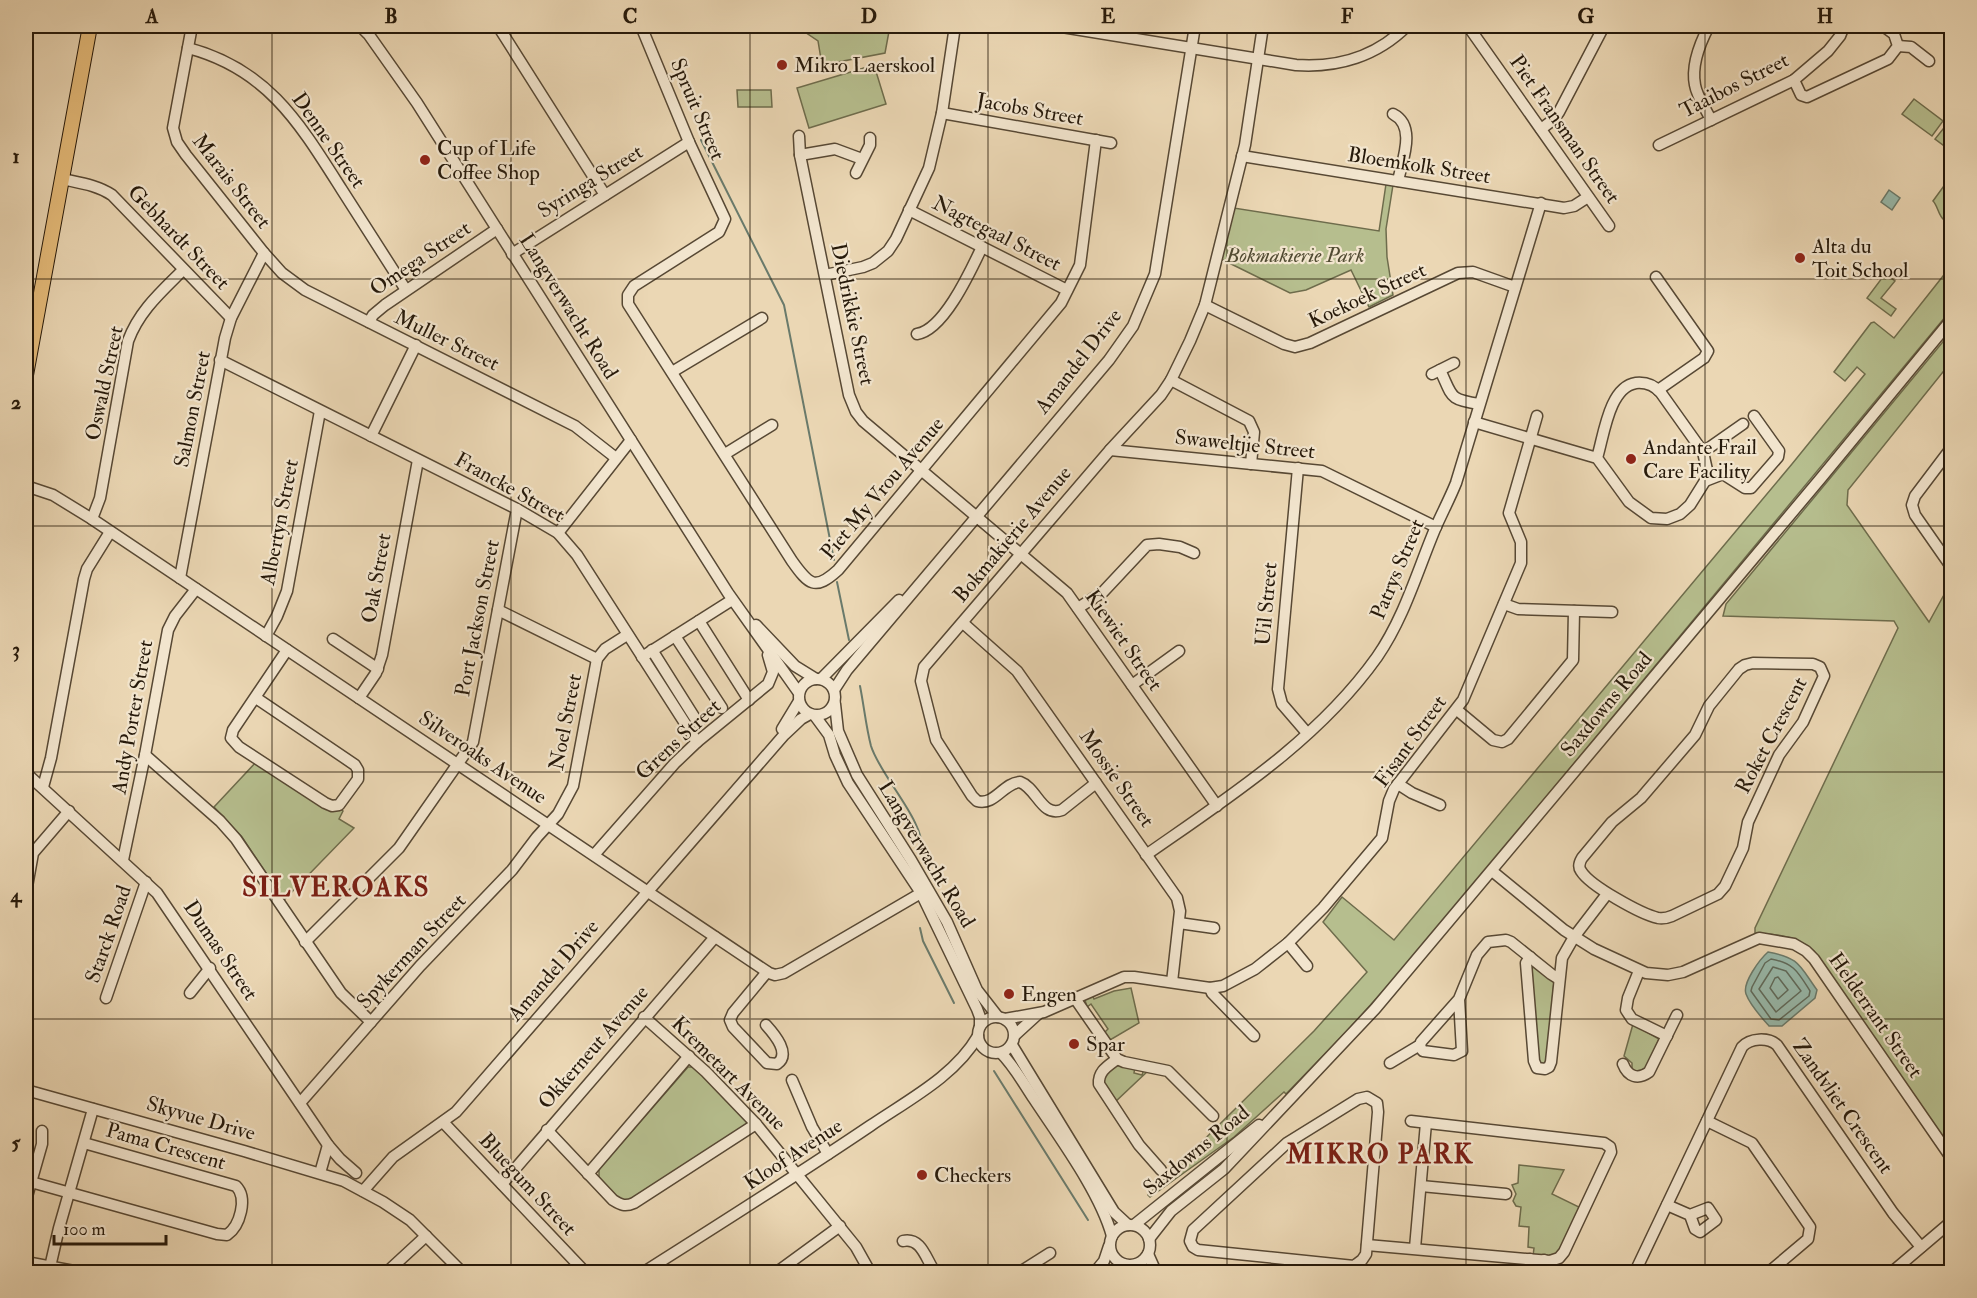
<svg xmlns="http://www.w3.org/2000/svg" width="1977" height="1298" viewBox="0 0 1977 1298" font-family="'IM FELL Double Pica',serif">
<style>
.green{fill:#b6be8e;stroke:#6e6c4c;stroke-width:1.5}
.water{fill:#98baac;stroke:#6a7a6b;stroke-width:1.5}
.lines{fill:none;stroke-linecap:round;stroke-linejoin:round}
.shore{stroke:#5f6a5b;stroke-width:1.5}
.stream{stroke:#6a7a6b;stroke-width:2}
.minor-casing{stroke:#574834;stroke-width:13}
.major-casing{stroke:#26190a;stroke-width:16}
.minor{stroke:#f2e5ce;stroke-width:10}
.major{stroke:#e6bc7a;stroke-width:14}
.grid{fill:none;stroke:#26190a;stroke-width:1.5;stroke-opacity:0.55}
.poi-dot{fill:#8f2418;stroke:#f2e5ce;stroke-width:2}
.labels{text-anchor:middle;stroke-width:4.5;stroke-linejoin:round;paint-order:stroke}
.poi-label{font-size:21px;fill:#26190a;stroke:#f2e5ce;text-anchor:start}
.street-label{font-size:21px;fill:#26190a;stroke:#f2e5ce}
.park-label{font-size:21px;font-style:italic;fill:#514b32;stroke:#f2e5ce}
.district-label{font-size:27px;font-weight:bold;letter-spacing:1.5px;fill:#7a1f14;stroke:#f2e5ce}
.neatline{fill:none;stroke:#26190a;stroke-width:2}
.grid-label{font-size:20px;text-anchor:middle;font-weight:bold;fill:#26190a}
</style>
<rect width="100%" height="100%" fill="#ebd7b4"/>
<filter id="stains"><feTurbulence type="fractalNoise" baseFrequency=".00333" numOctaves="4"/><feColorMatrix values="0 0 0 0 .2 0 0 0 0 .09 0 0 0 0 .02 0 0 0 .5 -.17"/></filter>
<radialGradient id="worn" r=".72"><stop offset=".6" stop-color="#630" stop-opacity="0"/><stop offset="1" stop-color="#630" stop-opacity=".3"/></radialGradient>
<g class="green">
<polygon points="796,26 890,26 885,53 822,65 818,41"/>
<polygon points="874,65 886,104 809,128 797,88"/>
<polygon points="737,90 771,90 772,107 738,107"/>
<polygon points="1914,99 1943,121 1932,136 1902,114"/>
<polygon points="1947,124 1951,127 1951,151 1935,139"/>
<path d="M1946,183l5,4v34l-4,-4 -3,3c-6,-5 -6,-14 -11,-19z"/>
<polygon points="1386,184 1393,185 1386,229 1387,257 1393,295 1369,307 1351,270 1306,290 1290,293 1221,259 1234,208 1379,231"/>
<polygon points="1951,266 1951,310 1409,962 1347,1031 1286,1094 1284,1092 1234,1137 1150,1197 1148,1195 1314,1031 1367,972 1323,922 1342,897 1394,940 1792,464 1865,374 1857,367 1845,381 1834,372 1871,323 1874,322 1894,338"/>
<polygon points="1885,274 1895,281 1881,298 1896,309 1891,316 1867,298"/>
<path d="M1951,332v30l-103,128 -1,15 82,117 22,-40v569l-137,-200c-16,-14 -38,-18 -59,-17v-6l143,-300 -4,-7 -171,-5 3,-12z"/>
<polygon points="257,761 340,809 343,811 339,819 354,828 284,900 242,837 214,807"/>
<polygon points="1534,967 1554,982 1546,1064 1539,1064 1531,969"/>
<polygon points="1131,988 1139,1023 1110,1040 1104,1033 1108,1029 1091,1004 1087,1007 1085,1000 1092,994 1094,999 1114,991"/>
<polygon points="1633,1024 1659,1039 1646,1072 1632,1071 1632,1063 1624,1056"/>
<polygon points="1115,1064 1135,1067 1134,1073 1142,1075 1144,1069 1149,1070 1115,1102 1103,1083 1103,1075"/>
<polygon points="688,1067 694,1067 747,1121 746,1126 632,1201 620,1200 599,1178 599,1169"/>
<polygon points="1519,1165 1564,1170 1552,1194 1581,1208 1561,1249 1554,1256 1533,1256 1534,1248 1528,1247 1529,1227 1519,1226 1521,1207 1516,1206 1513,1201 1516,1194 1512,1185 1518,1183"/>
</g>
<g class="water">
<polygon points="1889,190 1900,198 1892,210 1881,202"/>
<path d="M1768,952c32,6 31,13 49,38l-2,8 -33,28h-13c-8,-9 -19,-21 -23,-32 -4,-11 14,-35 22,-42z"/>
</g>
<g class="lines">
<g class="shore">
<path d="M1771,959c23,4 27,13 39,32l-1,5 -30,24 -8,-1 -20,-28 1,-4 13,-24z"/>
<polygon points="1773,967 1786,971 1801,991 1776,1012 1759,989"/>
<polygon points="1778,977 1788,990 1778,999 1770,988 1775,978"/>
</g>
<g class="stream">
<polyline points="701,140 784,305 834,560"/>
<polyline points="837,582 849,640"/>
<path d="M860,686c4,20 6,41 11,60 10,32 56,76 51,108"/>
<polyline points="920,928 923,941 954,1003"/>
<polyline points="994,1071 1088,1220"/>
</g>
<g class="minor-casing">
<g id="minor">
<polyline points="192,26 173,128 177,142 186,155 264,253 282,273 305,290 575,426 616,458"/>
<polyline points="360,26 369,35 417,103 728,593 799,693"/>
<polyline points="498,26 605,195"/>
<path d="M641,26l48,116 36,77 -6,13 -85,54 -6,9v9l164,257c17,24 23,30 46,9l223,-267 19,-38 16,-125"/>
<path d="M1056,26l240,39c42,3 81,-9 111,-39"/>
<polyline points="1468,26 1609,226"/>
<path d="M1709,26c-9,17 -18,39 -14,59 2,12 11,24 16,35"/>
<polyline points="1898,46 1911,47 1929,61"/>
<path d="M188,48c80,21 112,76 154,142 21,33 43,67 64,100"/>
<polyline points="1794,80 1801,95 1807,97 1888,59 1898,46 1894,34 1883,26"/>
<polyline points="942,113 1111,143"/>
<path d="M1393,114c24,12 9,47 5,67"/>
<polyline points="1541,129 1553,120 1559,112 1604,26"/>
<polyline points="799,136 800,155 849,395 856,412 863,421 1067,593 1217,806"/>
<polyline points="1659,145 1794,80 1828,51 1840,36 1844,26"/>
<polyline points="800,155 835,149 862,159"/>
<polyline points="1242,156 1564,208 1574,206 1588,197"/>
<polyline points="856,173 870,145 870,138"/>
<path d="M62,179c18,4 35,6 50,16l119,123"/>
<polyline points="909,210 1067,290"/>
<polyline points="512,254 689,142"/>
<polyline points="825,275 863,267 873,263 888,251 896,239 929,168 942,113 955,26"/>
<polyline points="1656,277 1708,351 1704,358 1658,390"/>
<polyline points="1205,305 1284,344 1295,347 1310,343 1458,273 1473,272 1515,287"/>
<polyline points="369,322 373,315 385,305 497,229"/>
<path d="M917,334c27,-4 54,-64 65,-87"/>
<polyline points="220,360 517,509 558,533 577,555 697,742"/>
<path d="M1440,370c13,27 8,29 39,34"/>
<polyline points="672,372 762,318"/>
<polyline points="1432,374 1454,363"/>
<polyline points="1171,380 1249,421 1254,432 1251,464"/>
<path d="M1474,422l123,36 32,44 22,16 16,1 13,-5 10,-9 15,-24 2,-11 -4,-18 -42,-59c-6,-7 -14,-11 -25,-10 -27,4 -32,52 -39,75"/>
<polyline points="371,436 416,345"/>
<polyline points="1952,447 1915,496 1912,505 1915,515 1952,568"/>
<polyline points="1110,450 1322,471 1436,527"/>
<polyline points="1703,452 1743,424"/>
<polyline points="725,454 772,425"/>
<polyline points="1298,468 1278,689 1282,704 1307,733"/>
<polyline points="1705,481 1723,474 1745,488 1751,488 1778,457 1779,451 1754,416"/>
<polyline points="26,486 53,495 92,519 769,973 775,975 784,973 921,893"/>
<path d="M92,519l8,-21 28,-157c11,-30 33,-49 55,-71"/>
<polyline points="558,533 631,440"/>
<polyline points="180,578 225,338 231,318 264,253"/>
<polyline points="1504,604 1518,609 1612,612"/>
<polyline points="1078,608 1103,592 1147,545 1159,544 1180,547 1194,553"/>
<polyline points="498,610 597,659"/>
<polyline points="699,621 749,700"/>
<polyline points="963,623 1017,671 1177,898 1180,911 1172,982"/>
<polyline points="756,625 795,666 816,679"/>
<polyline points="266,636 277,616 287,591 320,411"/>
<polyline points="675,636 722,708"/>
<polyline points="333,639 378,669"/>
<polyline points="652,650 698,723"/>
<polyline points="642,657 732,600"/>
<path d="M1753,663l60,1 7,3 4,9 -21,46 -24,33 -31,67 -5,26 -18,38 -7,8 -46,22c-5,2 -9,3 -14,2 -17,-4 -68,-32 -77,-47 -3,-4 -2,-8 1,-13l30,-36 29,-24 54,-63 14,-29 30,-37 6,-4z"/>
<circle cx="817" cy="697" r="18"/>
<polyline points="821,679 899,600"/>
<polyline points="1132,685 1179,651"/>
<polyline points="834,690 847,670 1109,360 1133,326 1155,274 1195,26"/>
<polyline points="256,698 355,765 358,770 358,779 339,805 332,806 325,803 239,747 231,738 233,730 287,650"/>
<polyline points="359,698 376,673 382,655 418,460"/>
<polyline points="835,704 838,731 857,775 911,860 947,922 977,990 998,1017"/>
<polyline points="1457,710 1493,740 1502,742 1508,739 1573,660 1574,611"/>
<polyline points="815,716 829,735 835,755 848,783 921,893 977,1009 980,1017 980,1026"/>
<polyline points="782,729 799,701"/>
<polyline points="145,755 220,821 236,839 341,993 371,1022"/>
<polyline points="26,773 157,893 328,1145 340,1159 356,1173"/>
<path d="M1096,783l-34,27c-20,8 -25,-22 -42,-28 -17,1 -25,24 -43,19l-5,-5 -36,-56 -15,-59 3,-14 186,-217 51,-55 10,-15 19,-39 15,-36 40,-160 18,-119"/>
<polyline points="1398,784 1412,793 1440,805"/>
<polyline points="43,787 51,758 84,579 87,569 110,532"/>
<polyline points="594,855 675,763 697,742 768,684 773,672 768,655"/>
<path d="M1146,855c83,-58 172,-115 231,-198 27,-39 40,-85 58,-128 7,-16 15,-31 21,-46l85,-280"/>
<polyline points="123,860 145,755 168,630 175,616 196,589"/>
<polyline points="1492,871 1564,930 1594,949 1646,973 1668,975 1683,972 1759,938 1794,944 1806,951 1814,959 1952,1159"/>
<polyline points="26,892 33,853 69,811"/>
<polyline points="1179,923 1214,928"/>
<polyline points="305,942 399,848 473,742 517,509"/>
<polyline points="1288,943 1307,966"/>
<polyline points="1530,957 1526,963 1534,1061 1537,1068 1545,1069 1549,1067 1551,1062 1562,958 1574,937 1607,894"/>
<polyline points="1639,971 1628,998 1626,1010 1632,1019 1667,1036"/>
<polyline points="1210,988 1212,993 1254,1036"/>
<polyline points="190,993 210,968"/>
<polyline points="1074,997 1117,1059 1124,1062 1168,1071 1213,1116"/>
<polyline points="106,998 146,882"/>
<polyline points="1459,999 1421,1042 1420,1047 1423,1051 1454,1055 1462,1051 1459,999 1477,955 1488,942 1506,940 1511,942 1551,974 1559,979"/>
<circle cx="996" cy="1035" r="18"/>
<polyline points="644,1017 706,1072 756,1124 856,1247 870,1272"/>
<polyline points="1005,1019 1044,1012 1124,977 1134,977 1210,988 1223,986 1255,969 1288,943 1323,908 1382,838 1389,801 1394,789 1463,700 1521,563 1521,542 1509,513 1537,416"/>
<path d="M766,1025c9,10 25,29 11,39l-10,-1 -34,-36 -3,-7 3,-7 34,-41"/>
<polyline points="1015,1035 1038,1014"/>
<polyline points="1012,1045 1114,1212 1128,1225"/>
<path d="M1001,1053c13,13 23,31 33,46 25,38 66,93 78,137"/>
<path d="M1117,1059c-9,7 -19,12 -18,25l40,61 22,25"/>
<polyline points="1390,1063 1420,1045"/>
<path d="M1623,1064c5,13 15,16 26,8l28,-57"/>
<polyline points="792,1080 812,1127 828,1154"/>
<polyline points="26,1090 244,1151 344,1181 383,1202 410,1220 462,1272"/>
<polygon points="1367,1097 1377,1103 1378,1112 1366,1254 1362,1260 1354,1266 1198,1250 1193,1247 1190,1241 1193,1230 1287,1143 1358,1099"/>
<polyline points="300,1103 420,966 512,870 537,837 558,814 573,786 597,659 605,649 627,635"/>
<polyline points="1707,1121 1752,1143 1810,1227 1808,1239 1769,1272"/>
<polyline points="443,1122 585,1272"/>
<path d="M547,1130l66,70c8,5 12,7 21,3l122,-79"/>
<polyline points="320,1173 328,1145"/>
<polyline points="588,1174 689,1056"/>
<path d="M31,1182l186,52 10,1c13,-9 21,-37 9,-49l-152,-43"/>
<polyline points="502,1184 715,937"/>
<polyline points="1421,1186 1506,1194"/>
<polyline points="363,1191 393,1157 456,1112 784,735 801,719 810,714"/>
<polyline points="26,1200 42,1144 42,1131"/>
<polyline points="1667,1205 1690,1215 1708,1208 1716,1220 1700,1232 1695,1229 1690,1215"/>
<circle cx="1130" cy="1245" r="20"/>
<polyline points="1134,1225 1259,1125"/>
<polyline points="1149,1239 1171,1211 1224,1169 1375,1009 1821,478 1952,319"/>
<path d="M903,1241c19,-4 23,19 32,31"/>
<polyline points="1367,1245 1550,1261 1559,1258 1564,1252 1611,1152 1610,1147 1604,1143 1411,1121"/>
<polyline points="1415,1248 1426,1123"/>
<polyline points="1148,1254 1156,1272"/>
<polyline points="26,1262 79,1272"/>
<polyline points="50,1267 59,1228 93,1109"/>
<polyline points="387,1272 426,1236"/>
<path d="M644,1272c76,-48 152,-96 226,-146 38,-26 85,-50 108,-90"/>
<polyline points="777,1272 840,1226"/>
<polyline points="1020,1272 1050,1253"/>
<polyline points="1095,1272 1104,1261 1109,1246"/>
<polyline points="1530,1272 1530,1259"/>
<polyline points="1542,1272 1544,1260"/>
<path d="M1635,1272l107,-225c8,-9 26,-10 35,-2l116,168 28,34"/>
<polyline points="1892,1272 1952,1221"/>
</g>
</g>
<g class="major-casing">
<polyline id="major" points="26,375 90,26"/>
</g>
<use href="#minor" class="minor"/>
<use href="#major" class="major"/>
</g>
<path class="grid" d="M272,26v1246M511,26v1246M750,26v1246M988,26v1246M1227,26v1246M1466,26v1246M1705,26v1246M26,279h1926M26,526h1926M26,772h1926M26,1019h1926"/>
<g class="poi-dot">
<circle cx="782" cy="65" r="6"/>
<circle cx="425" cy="160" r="6"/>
<circle cx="1800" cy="258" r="6"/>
<circle cx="1631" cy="459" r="6"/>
<circle cx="1009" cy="994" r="6"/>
<circle cx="1074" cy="1044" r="6"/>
<circle cx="922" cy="1175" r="6"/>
</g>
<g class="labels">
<g class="poi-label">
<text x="794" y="72">Mikro Laerskool</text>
<text x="437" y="155">Cup of Life<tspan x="437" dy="24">Coffee Shop</tspan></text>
<text x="1812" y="253">Alta du<tspan x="1812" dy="24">Toit School</tspan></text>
<text x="1643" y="454">Andante Frail<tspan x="1643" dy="24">Care Facility</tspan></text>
<text x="1021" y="1001">Engen</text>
<text x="1086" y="1051">Spar</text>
<text x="934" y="1182">Checkers</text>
</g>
<g class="street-label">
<text transform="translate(1734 85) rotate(-27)" y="7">Taaibos Street</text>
<text transform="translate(698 109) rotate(67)" y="7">Spruit Street</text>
<text transform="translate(1030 109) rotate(10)" y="7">Jacobs Street</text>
<text transform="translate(1565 129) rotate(55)" y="7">Piet Fransman Street</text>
<text transform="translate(329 140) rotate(55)" y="7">Denne Street</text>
<text transform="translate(1419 165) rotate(9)" y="7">Bloemkolk Street</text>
<text transform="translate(232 181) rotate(52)" y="7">Marais Street</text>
<text transform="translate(590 181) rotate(-32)" y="7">Syringa Street</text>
<text transform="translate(997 233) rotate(27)" y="7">Nagtegaal Street</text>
<text transform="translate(179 237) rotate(46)" y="7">Gebhardt Street</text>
<text transform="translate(420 258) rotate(-34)" y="7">Omega Street</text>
<text transform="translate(1367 295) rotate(-25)" y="7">Koekoek Street</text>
<text transform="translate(569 306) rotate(58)" y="7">Langverwacht Road</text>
<text transform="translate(853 314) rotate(78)" y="7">Diedrikkie Street</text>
<text transform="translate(447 340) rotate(26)" y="7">Muller Street</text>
<text transform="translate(1078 361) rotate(-52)" y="7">Amandel Drive</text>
<text transform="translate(104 383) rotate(-78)" y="7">Oswald Street</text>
<text transform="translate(192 409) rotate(-79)" y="7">Salmon Street</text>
<text transform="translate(1245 444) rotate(6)" y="7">Swaweltjie Street</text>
<text transform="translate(510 487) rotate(29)" y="7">Francke Street</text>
<text transform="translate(882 488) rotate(-50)" y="7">Piet My Vrou Avenue</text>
<text transform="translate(279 522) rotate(-79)" y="7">Albertyn Street</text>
<text transform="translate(1012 534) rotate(-50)" y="7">Bokmakierie Avenue</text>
<text transform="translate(1397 569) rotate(-67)" y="7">Patrys Street</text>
<text transform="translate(376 578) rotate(-80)" y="7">Oak Street</text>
<text transform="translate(1266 604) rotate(-85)" y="7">Uil Street</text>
<text transform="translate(477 618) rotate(-79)" y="7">Port Jackson Street</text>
<text transform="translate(1124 640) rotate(55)" y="7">Kiewiet Street</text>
<text transform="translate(1606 704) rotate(-50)" y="7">Saxdowns Road</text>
<text transform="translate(132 717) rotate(-80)" y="7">Andy Porter Street</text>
<text transform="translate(565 722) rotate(-79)" y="7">Noel Street</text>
<text transform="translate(1771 735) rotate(-62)" y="7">Roket Crescent</text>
<text transform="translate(678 739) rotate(-43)" y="7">Grens Street</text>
<text transform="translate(1410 741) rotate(-54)" y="7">Fisant Street</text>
<text transform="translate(483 757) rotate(34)" y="7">Silveroaks Avenue</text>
<text transform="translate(1117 778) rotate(55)" y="7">Mossie Street</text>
<text transform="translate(927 854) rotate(59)" y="7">Langverwacht Road</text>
<text transform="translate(108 934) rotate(-71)" y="7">Starck Road</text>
<text transform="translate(221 950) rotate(56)" y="7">Dumas Street</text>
<text transform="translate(411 951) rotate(-47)" y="7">Spykerman Street</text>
<text transform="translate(553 970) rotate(-49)" y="7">Amandel Drive</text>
<text transform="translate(1876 1015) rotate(55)" y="7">Helderrant Street</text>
<text transform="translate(593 1047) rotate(-49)" y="7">Okkerneut Avenue</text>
<text transform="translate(729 1073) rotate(45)" y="7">Kremetart Avenue</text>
<text transform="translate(1843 1106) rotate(55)" y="7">Zandvliet Crescent</text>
<text transform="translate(201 1118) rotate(16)" y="7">Skyvue Drive</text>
<text transform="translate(166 1146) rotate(16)" y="7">Pama Crescent</text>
<text transform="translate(1196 1150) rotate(-39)" y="7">Saxdowns Road</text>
<text transform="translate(793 1154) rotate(-33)" y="7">Kloof Avenue</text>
<text transform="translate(528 1184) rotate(47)" y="7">Bluegum Street</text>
</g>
<g class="park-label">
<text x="1295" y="262">Bokmakierie Park</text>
</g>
<g class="district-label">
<text x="336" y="896">SILVEROAKS</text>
<text x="1380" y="1163">MIKRO PARK</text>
</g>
</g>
<rect width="1977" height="1298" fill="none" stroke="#ebd7b4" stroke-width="66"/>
<path d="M54 1235v9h112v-9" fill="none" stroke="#26190a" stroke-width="3"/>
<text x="63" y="1235" font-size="18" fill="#26190a" stroke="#f2e5ce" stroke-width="4.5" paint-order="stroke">100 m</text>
<rect x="33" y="33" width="1911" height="1232" class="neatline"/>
<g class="grid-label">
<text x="152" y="23">A</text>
<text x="391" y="23">B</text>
<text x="630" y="23">C</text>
<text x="869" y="23">D</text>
<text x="1108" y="23">E</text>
<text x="1347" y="23">F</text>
<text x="1586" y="23">G</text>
<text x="1825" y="23">H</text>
<text x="16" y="163">1</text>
<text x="16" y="409">2</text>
<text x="16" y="656">3</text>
<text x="16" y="902">4</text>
<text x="16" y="1149">5</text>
</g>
<rect width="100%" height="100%" filter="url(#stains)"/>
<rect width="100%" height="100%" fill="url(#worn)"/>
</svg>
